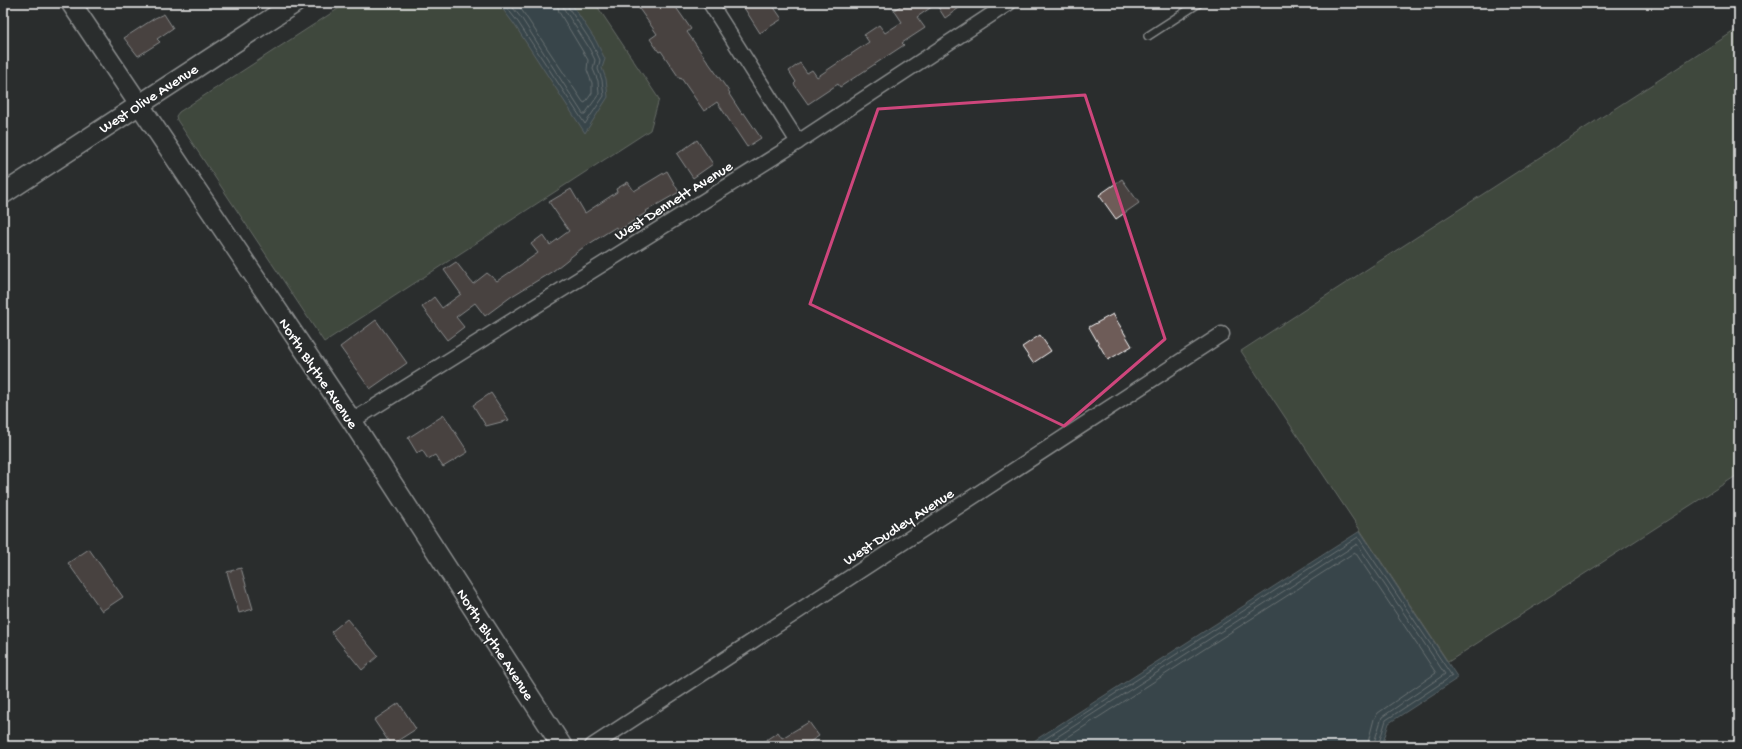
<svg xmlns="http://www.w3.org/2000/svg" width="1742" height="749" viewBox="0 0 1742 749" font-family="'Gochi Hand',sans-serif">
<style>
.green{fill:#5a6851;stroke:#acb4a8}
.water{fill:#49636e;stroke:#92a1a8}
.lines{fill:none;stroke-linecap:round;stroke-linejoin:round}
.shore{stroke:#b6c1c5;stroke-width:1}
.building{fill:#6e5b59;stroke:#fff}
.lane-casing{stroke:#fff;stroke-width:10}
.street-casing{stroke:#fff;stroke-width:17}
.secondary-casing{stroke:#fff;stroke-width:22}
.lane{stroke:#2a2d2e;stroke-width:7}
.street{stroke:#2a2d2e;stroke-width:14}
.secondary{stroke:#2a2d2e;stroke-width:19}
.marked{fill:none;stroke:#ce467c;stroke-width:3;stroke-linejoin:round}
.labels{text-anchor:middle;stroke-width:3;stroke-linejoin:round;paint-order:stroke}
.street-label{font-size:15px;fill:#fff;stroke:#2a2d2e}
</style>
<rect width="100%" height="100%" fill="#2a2d2e"/>
<filter id="ink" filterUnits="userSpaceOnUse"><feTurbulence type="fractalNoise" baseFrequency=".025" numOctaves="2"/><feDisplacementMap in="SourceGraphic" scale="8" xChannelSelector="R" yChannelSelector="G"/><feConvolveMatrix kernelMatrix="1 2 1 2 8 2 1 2 1" color-interpolation-filters="sRGB"/></filter>
<g filter="url(#ink)">
<g class="green">
<polygon points="347,3 595,3 659,99 650,130 324,342 177,120 176,116 179,112"/>
<polygon points="1739,28 1739,474 1448,662 1241,351"/>
</g>
<g class="water">
<polygon points="498,3 571,3 596,41 605,59 602,68 606,79 608,97 585,133 514,24"/>
<polygon points="1360,531 1458,678 1389,723 1382,746 1026,746"/>
</g>
<g class="lines">
<g class="shore">
<polyline points="503,3 518,22 585,124 604,96 602,80 598,69 600,60 592,43 568,7 568,3"/>
<polyline points="509,3 522,19 583,114 585,114 599,94 598,81 593,69 595,60 588,46 564,9 563,3"/>
<polyline points="517,3 583,102 585,103 592,93 592,83 587,70 588,60 559,12 557,3"/>
<polyline points="1034,746 1358,537 1452,676 1386,720 1378,746"/>
<polyline points="1043,746 1357,544 1445,674 1382,717 1373,746"/>
<polyline points="1054,746 1355,552 1436,673 1378,713 1374,719 1367,746"/>
</g>
</g>
<g class="building">
<polygon points="635,3 673,3 691,29 687,32 730,93 729,94 742,114 744,113 761,138 747,147 717,102 704,111 681,78 680,79 661,51 659,52 650,39 657,34"/>
<polygon points="741,3 771,3 782,19 760,33"/>
<polygon points="905,3 966,3 945,18 936,4 917,17 925,28 902,43 904,45 840,87 838,84 808,104 794,84 796,82 789,71 800,63 807,73 812,70 817,77 869,42 864,35 879,25 885,33 902,22 894,10"/>
<polygon points="164,14 173,28 157,39 160,42 138,56 124,38 155,18"/>
<polygon points="697,140 713,164 693,178 677,154"/>
<polygon points="667,171 679,192 646,211 647,212 618,231 616,227 581,249 553,271 512,296 485,316 475,303 456,317 464,327 447,340 422,307 434,297 442,308 461,294 444,270 456,262 473,284 487,273 497,281 538,253 531,244 543,235 550,245 569,231 549,202 571,189 585,213 617,192 616,189 628,182 634,191"/>
<polygon points="1122,179 1139,203 1116,219 1099,195"/>
<polygon points="1113,314 1132,346 1108,360 1089,327"/>
<polygon points="376,320 407,363 370,389 340,347"/>
<polygon points="1040,335 1051,351 1033,363 1022,347"/>
<polygon points="491,393 509,420 486,426 473,405"/>
<polygon points="444,415 468,452 443,467 435,455 428,459 422,450 417,453 408,438"/>
<polygon points="89,549 123,597 102,611 68,563"/>
<polygon points="241,568 253,609 239,613 227,572"/>
<polygon points="347,619 378,656 362,670 331,632"/>
<polygon points="399,703 416,729 391,745 374,720"/>
<polygon points="809,722 819,736 803,746 757,746 778,732 782,738"/>
</g>
<g class="lines">
<g class="lane-casing">
<polyline id="lane" points="1148,36 1199,3"/>
</g>
<g class="street-casing">
<g id="street">
<polyline points="710,3 798,142"/>
<polyline points="352,421 798,142 1009,3"/>
<polyline points="592,746 1222,334"/>
</g>
</g>
<g class="secondary-casing">
<g id="secondary">
<polyline points="71,3 352,421 562,746"/>
<polyline points="3,194 295,3"/>
</g>
</g>
<use href="#lane" class="lane"/>
<use href="#street" class="street"/>
<use href="#secondary" class="secondary"/>
</g>
</g>
<path d="M0 0H1742V749H0ZM1085,95l80,244 -101,87 -254,-122 68,-195z" fill="#2a2d2e" fill-opacity=".55" fill-rule="evenodd"/>
<path class="marked" d="M1085,95l80,244 -101,87 -254,-122 68,-195z"/>
<g class="labels">
<g class="street-label">
<text transform="translate(148 98) rotate(-33)" y="5">West Olive Avenue</text>
<text transform="translate(673 200) rotate(-32)" y="5">West Dennett Avenue</text>
<text transform="translate(319 373) rotate(56)" y="5">North Blythe Avenue</text>
<text transform="translate(898 526) rotate(-33)" y="5">West Dudley Avenue</text>
<text transform="translate(496 644) rotate(57)" y="5">North Blythe Avenue</text>
</g>
</g>
<rect width="1742" height="749" fill="none" stroke="#2a2d2e" stroke-width="16"/>
<rect x="8" y="8" width="1726" height="733" fill="none" stroke="#fff" stroke-width="1.5" filter="url(#ink)"/>
</svg>
